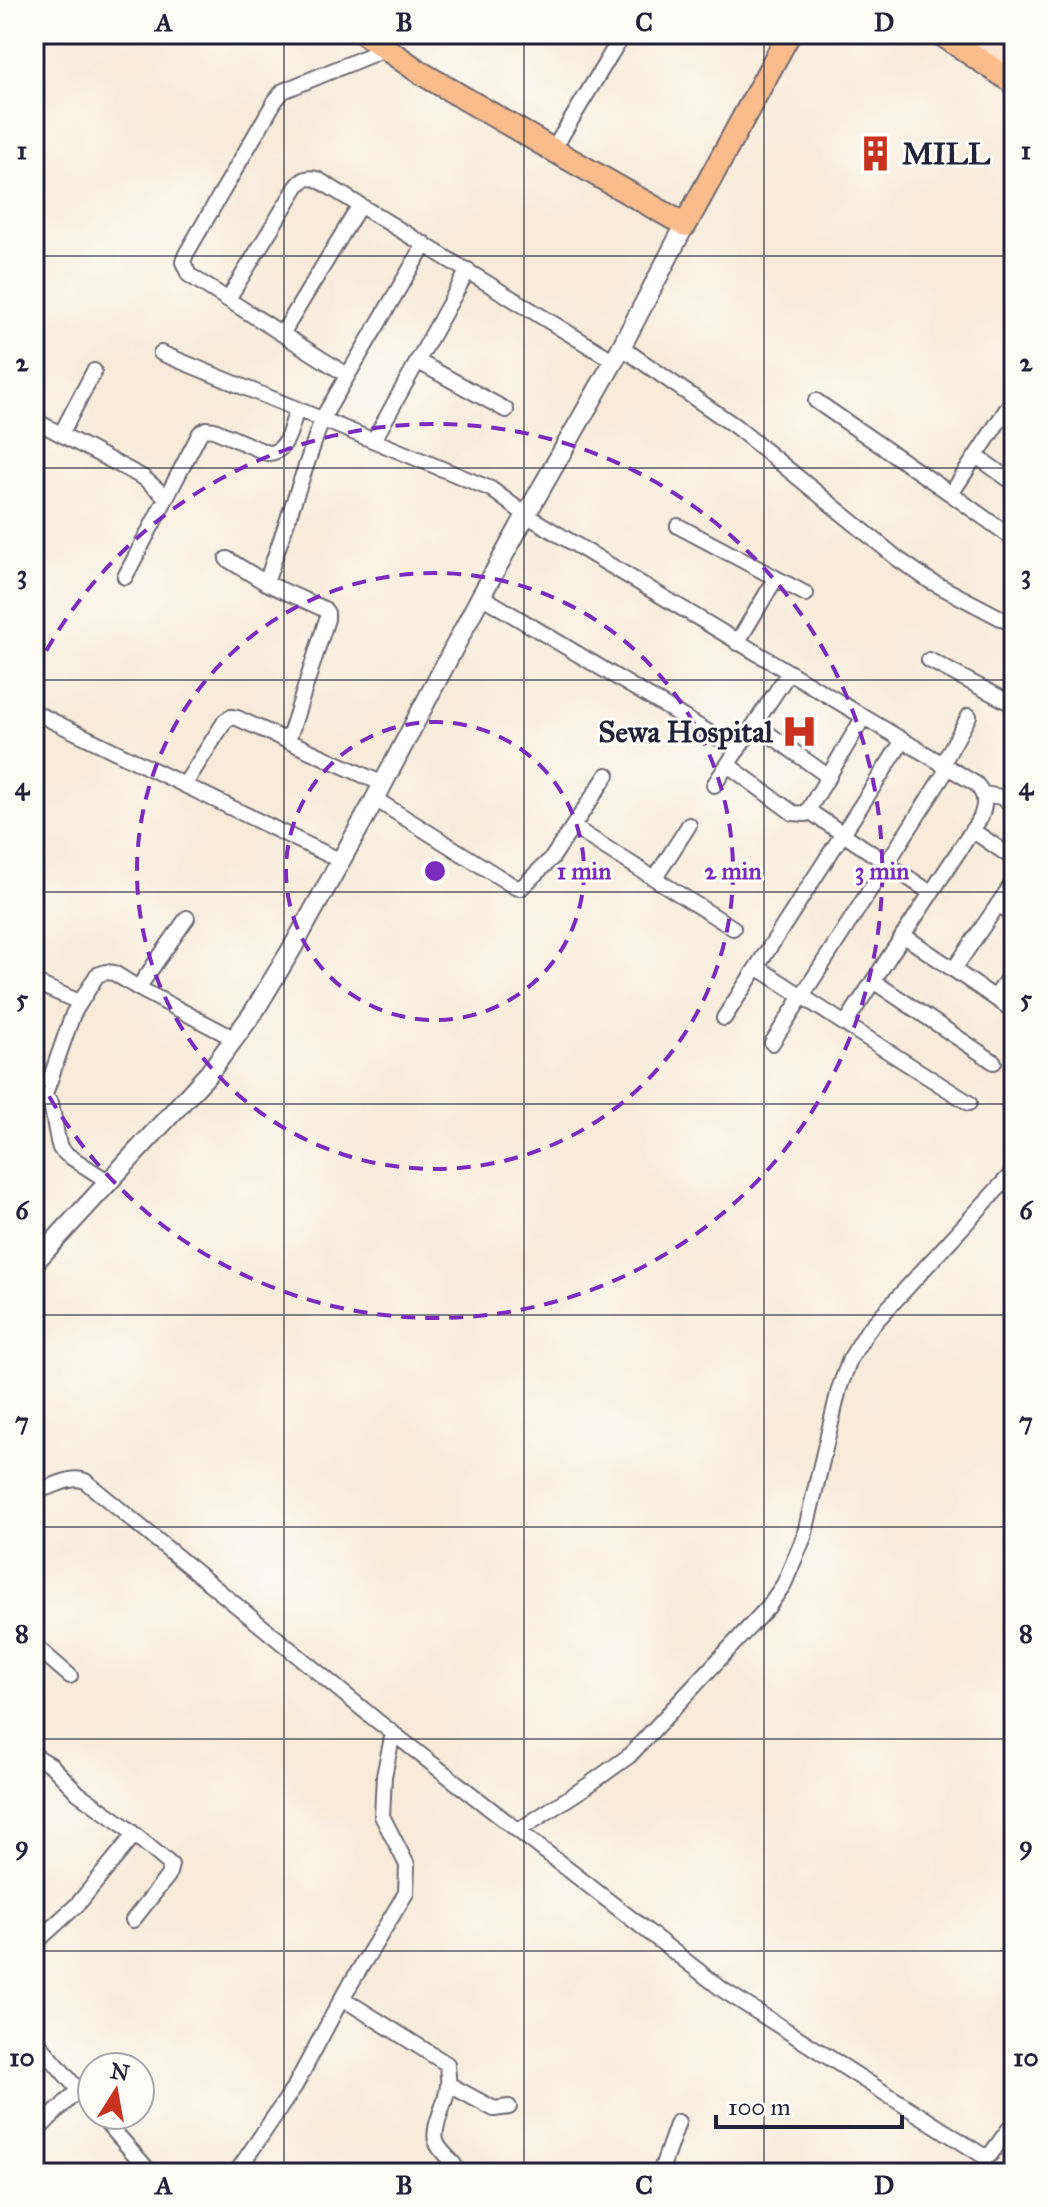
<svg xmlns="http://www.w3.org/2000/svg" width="1048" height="2207" font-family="'IM FELL Great Primer',serif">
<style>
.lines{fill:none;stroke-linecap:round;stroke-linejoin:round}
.minor-casing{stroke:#6d6872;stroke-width:18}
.tertiary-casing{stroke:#6d6872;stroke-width:22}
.secondary-casing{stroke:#6d6872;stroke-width:24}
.trunk-casing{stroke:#6d6872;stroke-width:26}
.minor{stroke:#fff;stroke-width:14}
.tertiary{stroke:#fff;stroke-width:18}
.secondary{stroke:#fde4d0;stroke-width:20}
.trunk{stroke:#f9bc8a;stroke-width:22}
.grid{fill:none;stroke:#22223b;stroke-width:2;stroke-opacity:0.55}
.ring{fill:none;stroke:#7b2cbf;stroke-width:4;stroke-dasharray:14 10}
.labels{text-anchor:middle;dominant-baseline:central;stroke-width:6;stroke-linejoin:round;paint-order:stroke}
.poi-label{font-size:30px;font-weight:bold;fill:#22223b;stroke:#fdfcf7;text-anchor:start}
.centre{fill:#7b2cbf;stroke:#fdfcf7;stroke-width:4}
.ring-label{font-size:24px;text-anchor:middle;font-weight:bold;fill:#7b2cbf;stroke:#fdfcf7;stroke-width:6;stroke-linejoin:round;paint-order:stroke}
.neatline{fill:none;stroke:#22223b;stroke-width:3}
.grid-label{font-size:26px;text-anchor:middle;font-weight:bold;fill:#22223b}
</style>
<rect width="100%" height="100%" fill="#fdfcf7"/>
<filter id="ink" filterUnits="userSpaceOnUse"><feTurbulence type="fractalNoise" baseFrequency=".0125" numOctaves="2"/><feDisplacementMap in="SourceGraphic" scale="16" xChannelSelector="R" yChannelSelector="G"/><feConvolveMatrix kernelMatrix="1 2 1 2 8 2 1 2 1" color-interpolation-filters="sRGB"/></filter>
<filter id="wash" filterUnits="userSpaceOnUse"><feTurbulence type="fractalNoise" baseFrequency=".006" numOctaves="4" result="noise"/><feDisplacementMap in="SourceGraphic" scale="32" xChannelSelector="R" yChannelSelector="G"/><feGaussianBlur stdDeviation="1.8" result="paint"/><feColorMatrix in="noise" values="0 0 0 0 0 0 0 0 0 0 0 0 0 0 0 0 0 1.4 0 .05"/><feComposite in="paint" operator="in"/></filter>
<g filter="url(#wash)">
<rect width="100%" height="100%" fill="#f8ebd9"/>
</g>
<g filter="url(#ink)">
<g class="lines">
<defs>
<path id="minor" d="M553,150L623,34
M228,299L296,188C302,179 307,177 317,179L614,361
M282,334L360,205
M621,347L735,426L898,559L930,581L1014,625
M161,353L491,489L526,515L976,784C986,796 986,802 981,817L845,1024L969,1103
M417,361L506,410
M347,375L189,275L183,262L186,254L275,101L283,91L385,49
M816,401L951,494L1014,398
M34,420L144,478L166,497
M61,434L94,371
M374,440L468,270
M976,456L1014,483
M951,494L1014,539
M678,526L806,594
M227,559L266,583L324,609L327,613V619L288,741
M125,577L200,433L206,429L214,430L267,453C288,454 291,425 297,409
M266,583L322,419L425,244
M481,596L738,750
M737,643L776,578
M929,660L1014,705
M34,712L341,861
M755,724L829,777
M728,765L793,813L806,814L863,718
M942,765L969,716
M185,784L225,721L231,717L237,718L383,784
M714,785L788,674
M984,794L1001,797L1014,805
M375,799L515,887L521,888L552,858L607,775
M809,811L931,893
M573,827L733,928
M972,830L1014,859
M655,878L689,825
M998,904L1014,915
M903,935L1014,1011
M757,967L845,1024
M954,969L1014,881
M873,981L994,1062
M34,982L79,1002
M138,988L187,918
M995,998L1014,968
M724,1018L902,742
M772,1043L948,768
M34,1089L51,1103L58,1141L60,1148L66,1154L109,1182
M44,1097L73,1014L97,975L106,972L114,973L138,988L235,1039
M34,1489C52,1491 67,1474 85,1481L376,1720L723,1990L982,2155H990L1014,2122
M34,1645L70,1676
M34,1755L51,1765L78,1793L123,1825L171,1865L168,1876L133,1920
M519,1830L587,1786L629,1756L768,1607L784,1584L804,1537L839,1389L850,1359L868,1330L1014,1171
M34,1944L78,1904L134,1835
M342,1998L447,2064C447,2071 449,2077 448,2084C448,2101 432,2125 436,2141C440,2154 455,2160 458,2173
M34,2038L92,2106
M448,2084L494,2109L509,2107
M100,2115L151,2173
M34,2134L78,2090
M236,2173L295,2086L342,1998L406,1893L407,1865L382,1816L384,1776L393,1733
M660,2173L678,2122"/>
<path id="tertiary" d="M34,1263L209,1073L253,1013L294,945L375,799L481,596L526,515L614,361L685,225"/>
<path id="secondary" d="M974,34L1014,60"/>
<path id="trunk" d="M365,34L421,73L553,150L685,225L789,34
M941,34L1014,83"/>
</defs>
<!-- minor casing -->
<use href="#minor" class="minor-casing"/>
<!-- tertiary casing -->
<use href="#tertiary" class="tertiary-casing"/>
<!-- secondary casing -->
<use href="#secondary" class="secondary-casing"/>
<!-- trunk casing -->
<use href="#trunk" class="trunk-casing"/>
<!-- minor -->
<use href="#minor" class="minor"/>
<!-- tertiary -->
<use href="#tertiary" class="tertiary"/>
<!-- secondary -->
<use href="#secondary" class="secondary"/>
<!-- trunk -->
<use href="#trunk" class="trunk"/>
</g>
</g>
<!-- grid -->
<path class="grid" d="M284,34V2173M524,34V2173M764,34V2173M34,256H1014M34,468H1014M34,680H1014M34,892H1014M34,1104H1014M34,1315H1014M34,1527H1014M34,1739H1014M34,1951H1014"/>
<!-- distance rings -->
<g class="ring">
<circle cx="435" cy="871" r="149"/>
<circle cx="435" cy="871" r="298"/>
<path d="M35 672A447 447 0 1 1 35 1070"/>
</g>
<!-- icons -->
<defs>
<symbol id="building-bare" viewBox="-9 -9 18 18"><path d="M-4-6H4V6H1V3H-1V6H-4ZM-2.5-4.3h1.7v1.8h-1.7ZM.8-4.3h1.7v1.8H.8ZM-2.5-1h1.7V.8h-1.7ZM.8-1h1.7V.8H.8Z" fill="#c8321e" stroke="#fdfcf7" stroke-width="2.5" paint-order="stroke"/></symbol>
<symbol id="hospital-bare" viewBox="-9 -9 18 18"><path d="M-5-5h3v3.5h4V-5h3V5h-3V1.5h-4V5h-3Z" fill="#c8321e" stroke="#fdfcf7" stroke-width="2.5" paint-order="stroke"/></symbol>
</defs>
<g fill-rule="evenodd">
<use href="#building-bare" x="850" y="128" width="51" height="51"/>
<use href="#hospital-bare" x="774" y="706" width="51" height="51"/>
</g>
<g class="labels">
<!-- poi labels -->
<g class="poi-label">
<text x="902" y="154">MILL</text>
<text x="773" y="732" text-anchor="end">Sewa Hospital</text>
</g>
</g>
<circle cx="435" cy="871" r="12" class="centre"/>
<g class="ring-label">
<text x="584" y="879">1 min</text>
<text x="733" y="879">2 min</text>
<text x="882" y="879">3 min</text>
</g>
<!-- margin -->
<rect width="1048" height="2207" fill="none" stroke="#fdfcf7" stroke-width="88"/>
<!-- north arrow -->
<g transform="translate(116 2091) rotate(11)"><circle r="38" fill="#fdfcf7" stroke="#a5a5ac" stroke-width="2"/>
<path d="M0-6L14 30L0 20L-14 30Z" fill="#c8321e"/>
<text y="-12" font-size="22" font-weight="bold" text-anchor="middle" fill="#22223b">N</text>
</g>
<!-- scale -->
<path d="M716 2115v12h186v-12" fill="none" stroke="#22223b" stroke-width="4"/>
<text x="728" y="2115" font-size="24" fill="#22223b" stroke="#fdfcf7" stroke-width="6" paint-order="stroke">100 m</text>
<rect x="44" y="44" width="960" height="2119" class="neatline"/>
<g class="grid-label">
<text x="164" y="31">A</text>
<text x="404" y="31">B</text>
<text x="644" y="31">C</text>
<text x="884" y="31">D</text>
<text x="22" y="159">1</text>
<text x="1026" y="159">1</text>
<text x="22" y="371">2</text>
<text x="1026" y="371">2</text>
<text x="22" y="583">3</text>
<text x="1026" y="583">3</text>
<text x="22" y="795">4</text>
<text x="1026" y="795">4</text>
<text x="22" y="1007">5</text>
<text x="1026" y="1007">5</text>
<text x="22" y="1219">6</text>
<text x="1026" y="1219">6</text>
<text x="22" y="1430">7</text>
<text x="1026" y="1430">7</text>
<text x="22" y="1642">8</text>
<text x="1026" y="1642">8</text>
<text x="22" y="1854">9</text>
<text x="1026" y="1854">9</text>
<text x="22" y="2066">10</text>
<text x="1026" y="2066">10</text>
<text x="164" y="2194">A</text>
<text x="404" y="2194">B</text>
<text x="644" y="2194">C</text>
<text x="884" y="2194">D</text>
</g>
</svg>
